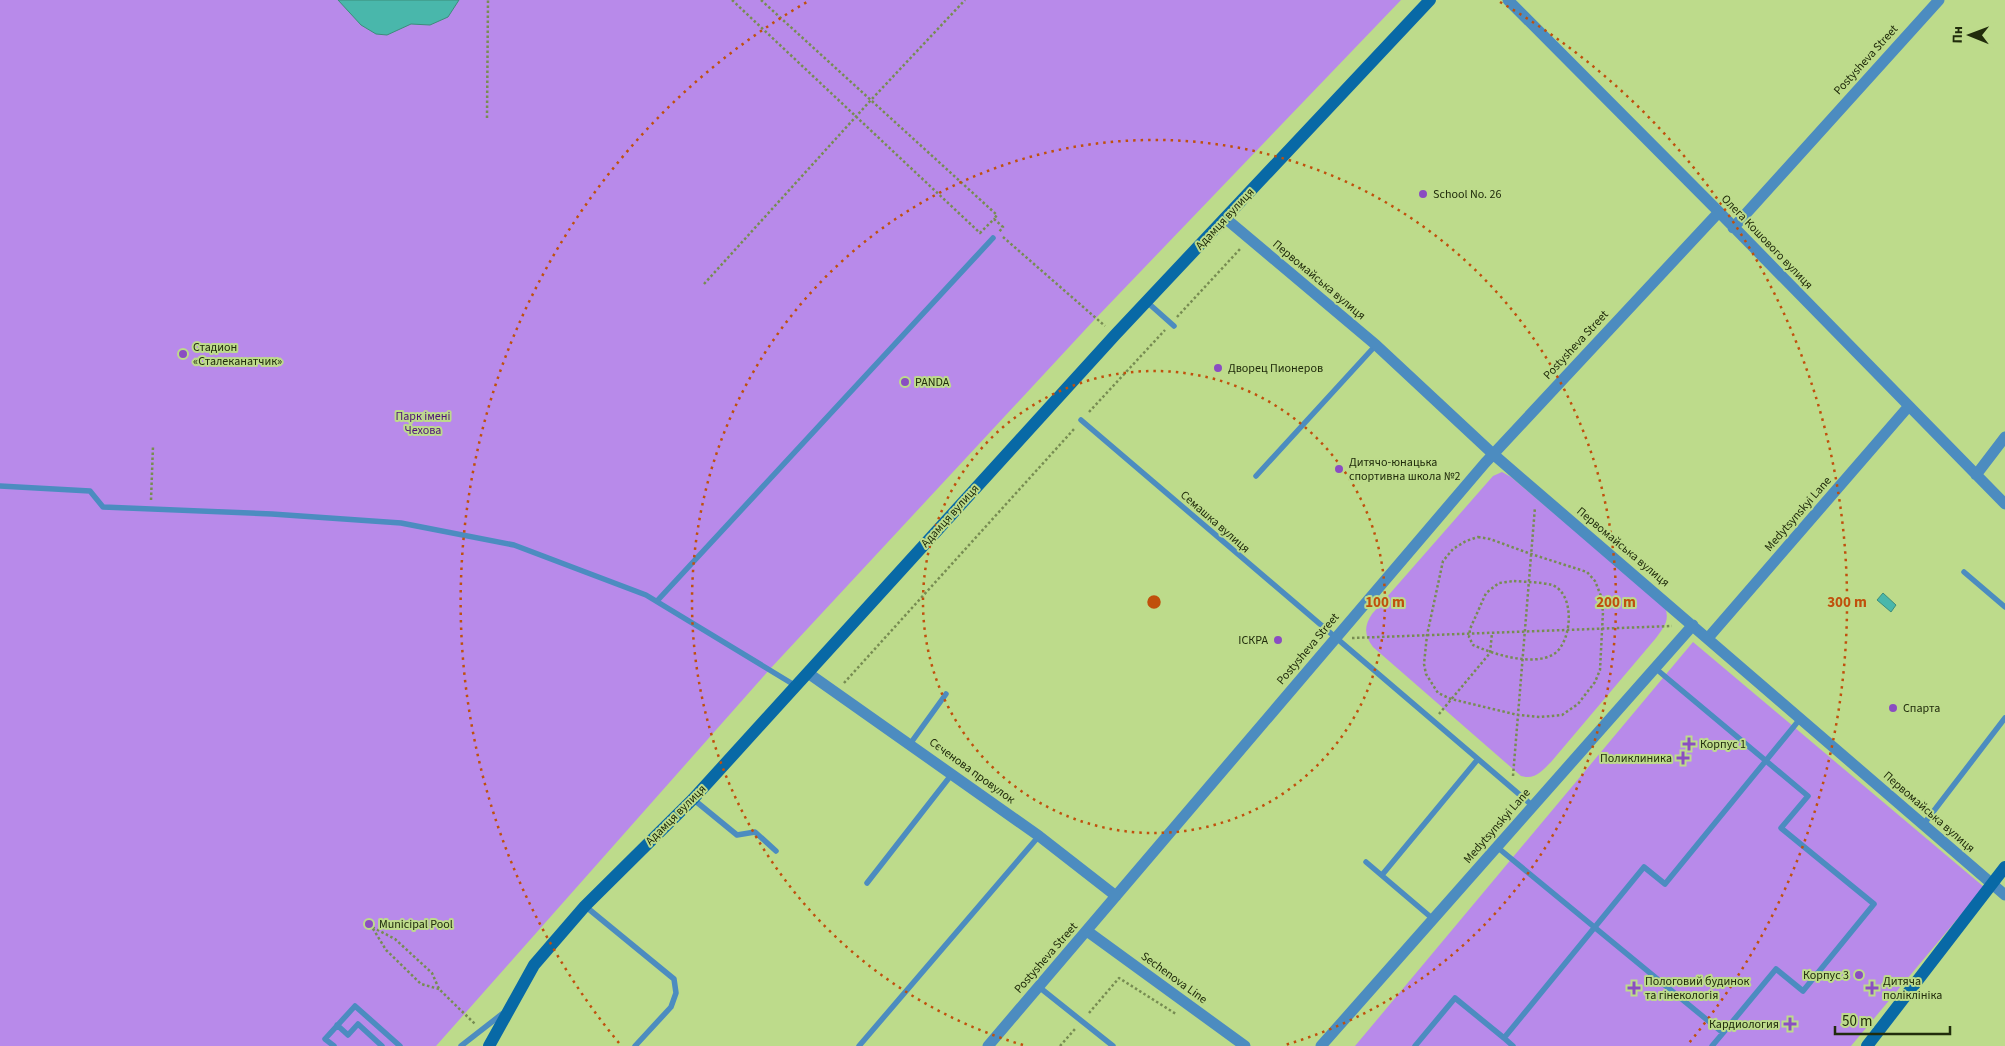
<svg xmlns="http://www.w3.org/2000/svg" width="2005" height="1046" font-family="'Source Sans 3',sans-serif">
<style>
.green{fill:#b88aea}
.water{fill:#49b7ab;stroke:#3d8d7b}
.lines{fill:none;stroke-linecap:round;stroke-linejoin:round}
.path{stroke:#778c52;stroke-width:2.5;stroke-dasharray:2.5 2.5;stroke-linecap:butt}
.lane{stroke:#4c8cc0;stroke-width:5.5}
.street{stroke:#4c8cc0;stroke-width:11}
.secondary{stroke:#0869a6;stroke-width:12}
.ring{fill:none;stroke:#c0500c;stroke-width:2.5;stroke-dasharray:2.5 5}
.poi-dot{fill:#8a4dc2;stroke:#bddb8b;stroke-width:2}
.labels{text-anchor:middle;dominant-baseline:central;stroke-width:4;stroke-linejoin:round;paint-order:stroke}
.street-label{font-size:12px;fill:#212c0c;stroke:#bddb8b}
.poi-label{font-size:12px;fill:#212c0c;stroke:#bddb8b;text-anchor:start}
.park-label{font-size:12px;fill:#4d1178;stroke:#bddb8b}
.centre{fill:#c0500c;stroke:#bddb8b;stroke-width:2.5}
.ring-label{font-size:15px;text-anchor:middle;font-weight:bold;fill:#c0500c;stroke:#bddb8b;stroke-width:4;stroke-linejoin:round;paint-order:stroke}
</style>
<rect width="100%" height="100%" fill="#bddb8b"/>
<!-- green -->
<path class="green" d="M0,0H1401L1096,318L770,669L436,1046H0Z
M1502,472L1511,477L1665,607C1670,621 1664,627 1656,638L1551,762C1542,771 1535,780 1521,776L1373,647C1364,635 1364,626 1372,614L1493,476Z
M1693,642L1984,887L1851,1046H1355Z"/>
<!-- water -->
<path class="water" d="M338,0H459L448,17L430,25L411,24L387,35L376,34L361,25Z
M1883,593L1896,605L1891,612L1877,600Z"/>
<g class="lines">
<!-- path -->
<path class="path" d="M732,0L980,233L994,219L1003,227L999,232
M761,0L997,215L994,219
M487,118L488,0
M1003,237L1105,326
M704,284L871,100L965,0
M1177,317L1241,248
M1089,412L1165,330
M151,500L153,446
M1478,537L1490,539L1531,554L1587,572L1595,581L1601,596L1603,612L1600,670L1595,682L1578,704L1562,715L1540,717L1518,715L1451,699L1438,693L1426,674L1424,664L1427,635L1443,561L1453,549L1466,541Z
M1514,581C1525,582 1541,582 1552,585C1576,594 1572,642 1554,654C1533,667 1493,654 1473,645L1469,637L1470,629L1486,593L1499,583Z
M1352,638L1672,626
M844,683L1075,428
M1439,714L1490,653L1492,633
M1513,776L1535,507
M439,989L421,984L386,950L372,927L395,939L432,973L439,989L475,1024
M1089,1013L1119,978L1176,1014
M1060,1046L1075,1029"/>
<!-- lane -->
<path class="lane" d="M1147,302L1174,326
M1081,420L1533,806
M1256,476L1376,345
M0,486L90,491L103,507L272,514L401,523L514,545L646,595L796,686
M1964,572L2005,607
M657,601L993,238
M910,744L946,694
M693,799L737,835L755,832L776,851
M1923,825L2005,718
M1497,847L1723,1033L1776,969L1803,991L1874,904L1781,828L1808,796L1655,668
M1366,862L1433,919
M1382,875L1478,759
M867,883L952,774
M585,906L674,979L676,993L671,1007L635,1046
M1039,987L1113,1046
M337,1025L348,1035L358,1024L382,1046
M1504,1038L1513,1046
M334,1046L325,1039L355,1006L400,1046
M461,1046L502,1014
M859,1046L1039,836
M1415,1046L1455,998L1504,1038L1644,867L1665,884L1800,719
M1712,1046L1723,1033"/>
<!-- street -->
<path class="street" d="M1508,0L1719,212L2005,504
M1225,218L1376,345L1493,454L2005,895
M1733,228L1939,0
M1976,475L2005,437
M1708,638L1908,407
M808,673L1039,836L1116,896
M1087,931L1245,1046
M988,1046L1485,463L1719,212
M1321,1046L1693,625"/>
<!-- secondary -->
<path class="secondary" d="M489,1046L534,965L585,906L693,799L1115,335L1430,0
M1867,1046L2005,867"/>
</g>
<!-- distance rings -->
<g class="ring">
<circle cx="1154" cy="602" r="231"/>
<path d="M1023 1045A462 462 0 1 1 1285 1045"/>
<path d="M619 1043A693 693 0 0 1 807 2M1500 2A693 693 0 0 1 1689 1043"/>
</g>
<!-- markers -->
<g class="poi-dot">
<circle cx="1423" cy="194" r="5"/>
<circle cx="183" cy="354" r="5"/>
<circle cx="1218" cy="368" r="5"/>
<circle cx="905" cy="382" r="5"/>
<circle cx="1339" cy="469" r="5"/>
<circle cx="1278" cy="640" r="5"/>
<circle cx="1893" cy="708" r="5"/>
<path d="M1686.5 736.5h5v5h5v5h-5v5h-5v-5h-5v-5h5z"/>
<path d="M1680.5 750.5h5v5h5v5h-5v5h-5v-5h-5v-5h5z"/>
<circle cx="369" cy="924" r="5"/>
<circle cx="1859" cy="975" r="5"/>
<path d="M1631.5 980.5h5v5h5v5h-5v5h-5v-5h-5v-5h5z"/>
<path d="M1869.5 980.5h5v5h5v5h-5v5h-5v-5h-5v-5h5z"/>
<path d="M1787.5 1016.5h5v5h5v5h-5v5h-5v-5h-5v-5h5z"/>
</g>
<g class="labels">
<!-- street labels -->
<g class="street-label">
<text transform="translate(1866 60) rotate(-48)">Postysheva Street</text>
<text transform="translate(1225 219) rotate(-47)">Адамця вулиця</text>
<text transform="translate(1767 242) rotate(46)">Олега Кошового вулиця</text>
<text transform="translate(1319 280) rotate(40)">Первомайська вулиця</text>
<text transform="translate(1576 345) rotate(-47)">Postysheva Street</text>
<text transform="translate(1798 514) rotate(-49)">Medytsynskyi Lane</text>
<text transform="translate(950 516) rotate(-48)">Адамця вулиця</text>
<text transform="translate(1215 522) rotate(41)">Семашка вулиця</text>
<text transform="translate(1623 547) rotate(40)">Первомайська вулиця</text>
<text transform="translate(1308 649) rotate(-50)">Postysheva Street</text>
<text transform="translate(972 771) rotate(36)">Сєченова провулок</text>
<text transform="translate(1929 812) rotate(41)">Первомайська вулиця</text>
<text transform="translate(676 815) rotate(-45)">Адамця вулиця</text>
<text transform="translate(1497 826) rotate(-49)">Medytsynskyi Lane</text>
<text transform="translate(1046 958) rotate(-49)">Postysheva Street</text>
<text transform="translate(1174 978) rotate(36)">Sechenova Line</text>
</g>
<!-- poi labels -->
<g class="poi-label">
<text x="1433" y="194">School No. 26</text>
<text x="193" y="347">Стадион<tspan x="193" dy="14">«Сталеканатчик»</tspan></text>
<text x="1228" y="368">Дворец Пионеров</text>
<text x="915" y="382">PANDA</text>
<text x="1349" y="462">Дитячо-юнацька<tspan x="1349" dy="14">спортивна школа №2</tspan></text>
<text x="1268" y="640" text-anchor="end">ІСКРА</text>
<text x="1903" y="708">Спарта</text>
<text x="1700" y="744">Корпус 1</text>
<text x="1672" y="758" text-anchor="end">Поликлиника</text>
<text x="379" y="924">Municipal Pool</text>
<text x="1849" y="975" text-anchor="end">Корпус 3</text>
<text x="1645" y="981">Пологовий будинок<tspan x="1645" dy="14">та гінекологія</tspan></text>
<text x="1883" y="981">Дитяча<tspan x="1883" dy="14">поліклініка</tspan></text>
<text x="1779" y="1024" text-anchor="end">Кардиология</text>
</g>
<!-- park labels -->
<g class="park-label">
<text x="423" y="416">Парк імені<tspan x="423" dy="14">Чехова</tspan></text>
</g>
</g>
<circle cx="1154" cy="602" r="8" class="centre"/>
<g class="ring-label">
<text x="1385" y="607">100 m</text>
<text x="1616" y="607">200 m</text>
<text x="1847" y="607">300 m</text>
</g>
<!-- north arrow -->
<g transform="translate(1970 35) rotate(271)" stroke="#bddb8b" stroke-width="4" paint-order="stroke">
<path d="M0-4L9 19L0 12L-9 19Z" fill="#212c0c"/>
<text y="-8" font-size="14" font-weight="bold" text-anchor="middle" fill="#212c0c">Пн</text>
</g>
<!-- scale -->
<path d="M1835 1026v8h115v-8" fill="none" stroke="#212c0c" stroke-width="2.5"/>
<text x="1842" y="1026" font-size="15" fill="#212c0c" stroke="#bddb8b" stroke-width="4" paint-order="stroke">50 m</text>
</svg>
